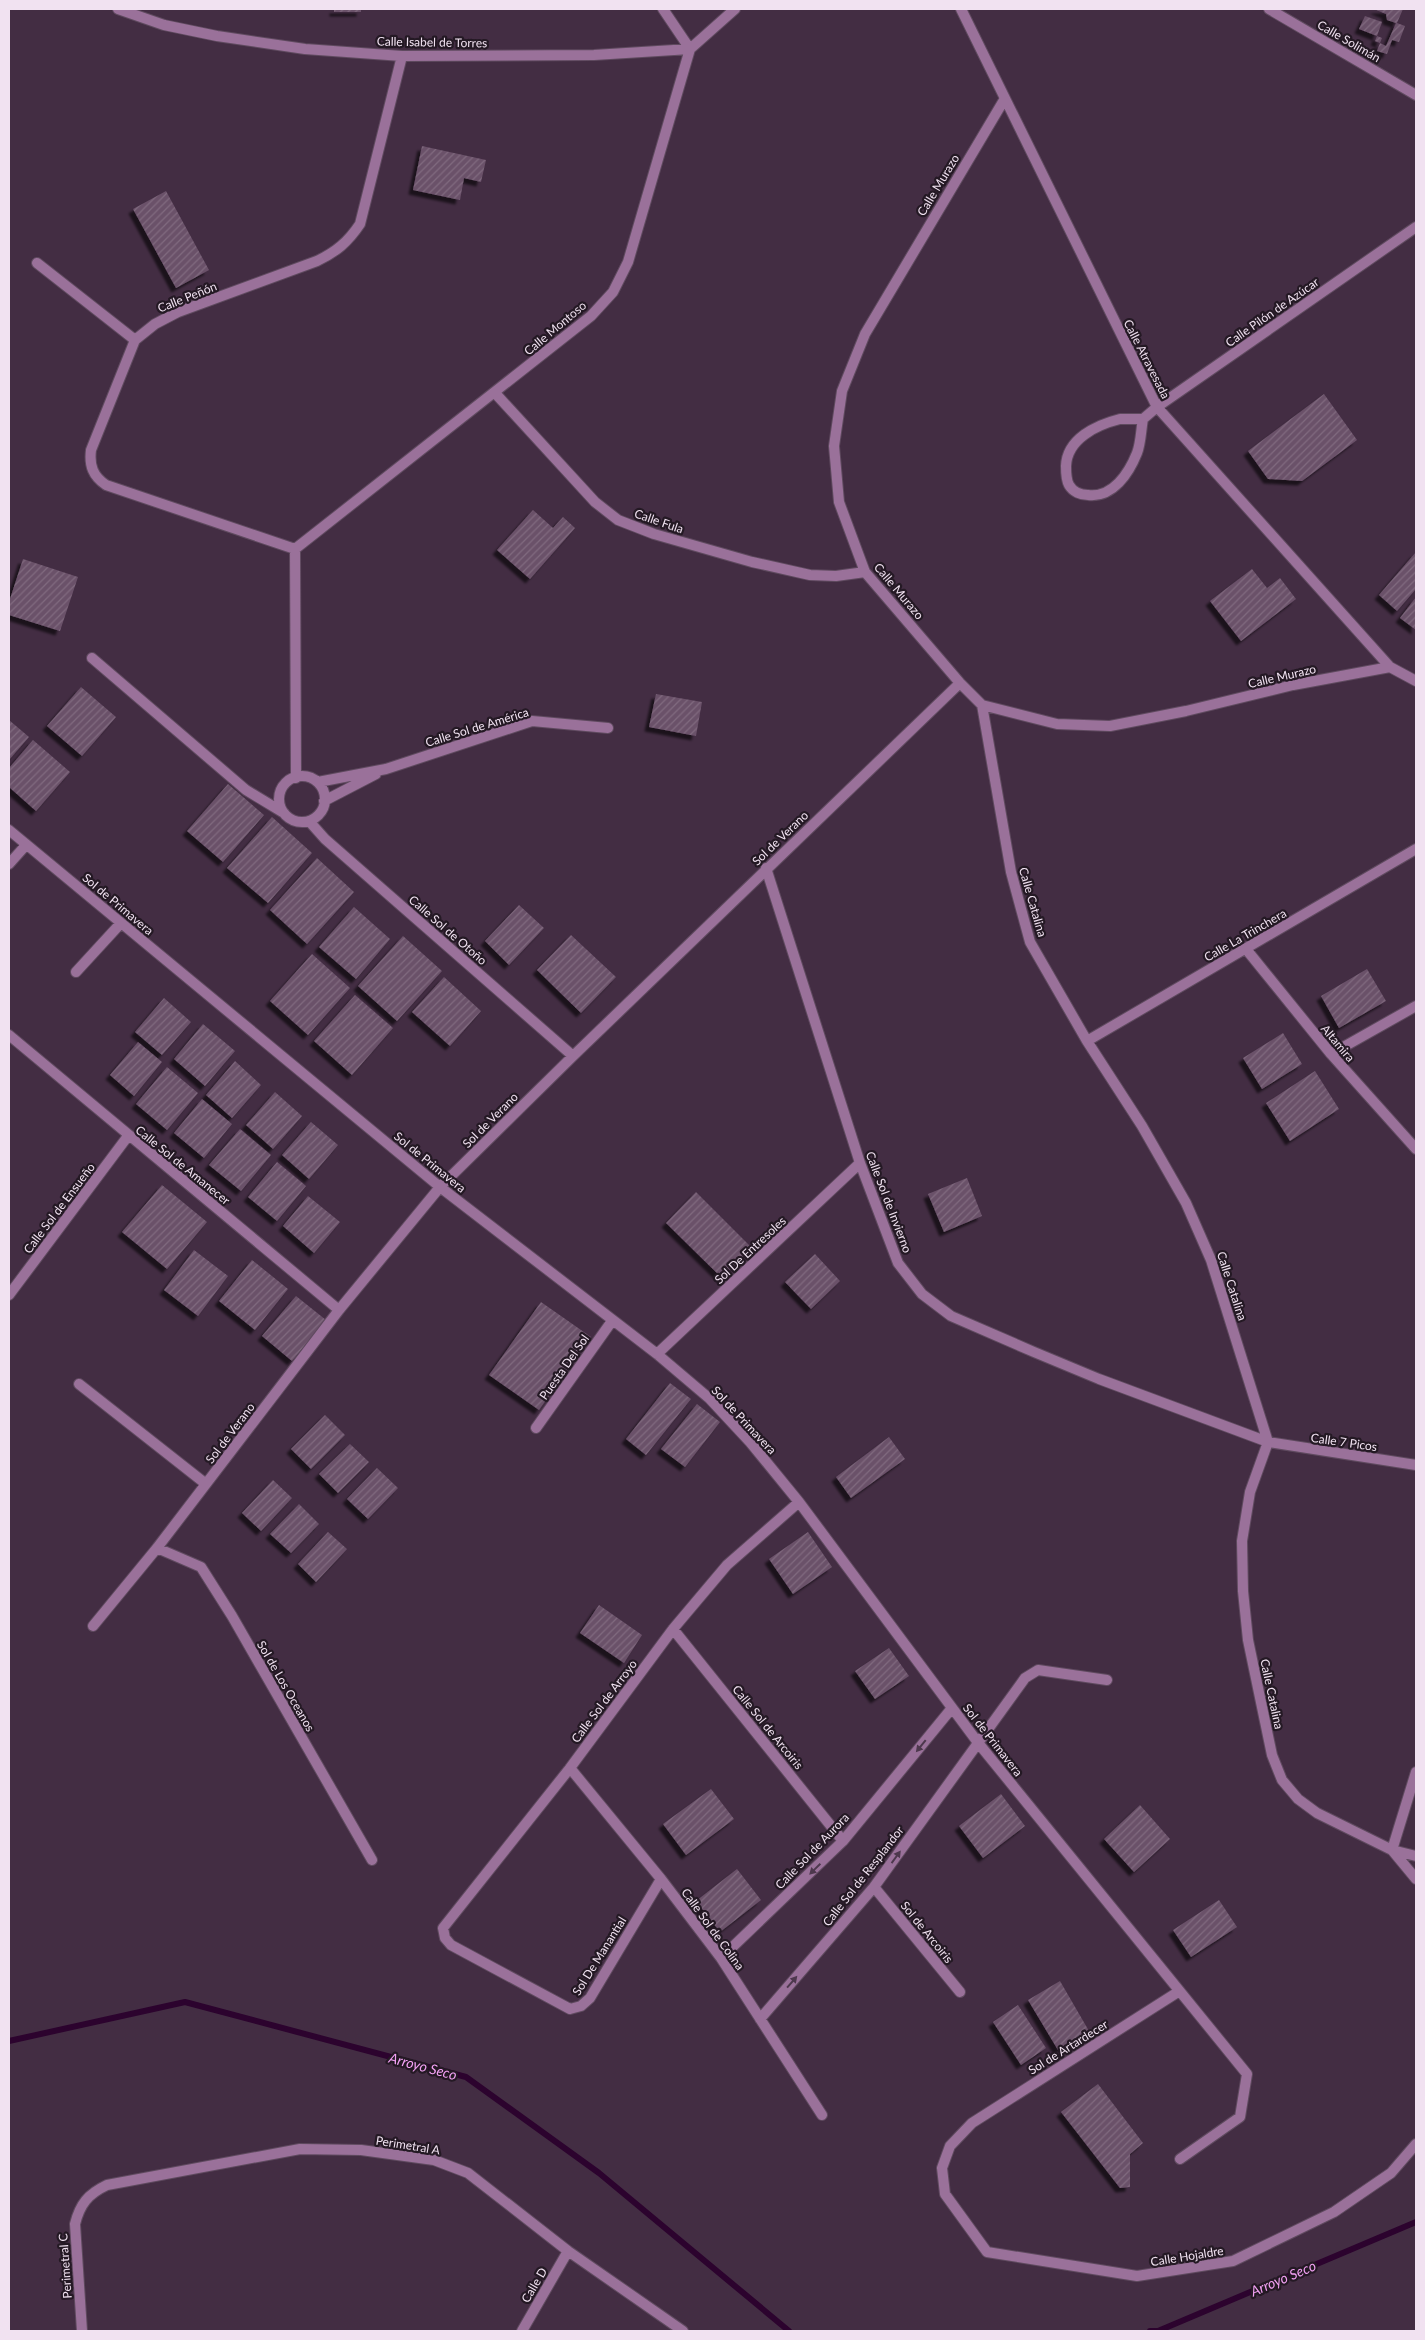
<svg xmlns="http://www.w3.org/2000/svg" width="1425" height="2340" font-family="Lato,sans-serif">
<style>
.lines{fill:none;stroke-linecap:round;stroke-linejoin:round}
.stream{stroke:#2c032e;stroke-width:6}
.building{fill:url(#building-hatch);filter:url(#shadow)}
.street-casing{stroke:#5f4a5f;stroke-width:12}
.street{stroke:#9a719a;stroke-width:10}
.oneway{fill:#4d384d}
.labels{text-anchor:middle;dominant-baseline:central;stroke-width:4.5;stroke-linejoin:round;paint-order:stroke}
.street-label{font-size:12px;fill:#f1e2f1;stroke:#241924}
.water-label{font-size:14px;font-style:italic;fill:#f3a1f4;stroke:#241924}
</style>
<defs>
<pattern id="building-hatch" width="6" height="6" patternUnits="userSpaceOnUse" patternTransform="scale(1.25)"><rect width="6" height="6" fill="#6a5169"/><path d="M-1 1l2-2M0 6l6-6M5 7l2-2" fill="none" stroke="#806a7f"/></pattern>
<filter id="shadow"><feDropShadow dx="-4.5" dy="4.5" stdDeviation="1" flood-color="#0009"/></filter>
</defs>
<rect width="100%" height="100%" fill="#432d43"/>
<g class="lines">
<!-- stream -->
<path class="stream" d="M9,2041L185,2002L466,2077L599,2173L789,2331
M1150,2331H1158L1416,2222"/>
</g>
<!-- building -->
<path class="building" d="M334,9H361V12H334Z
M1374,9H1403L1397,23L1405,26L1399,42L1392,40L1387,54L1377,51L1380,43L1386,46L1396,23L1387,20L1386,14Z
M1365,16L1382,22L1377,36L1359,29Z
M1377,36L1382,38L1380,43L1375,41Z
M422,146L486,160L481,182L464,178L460,200L413,190Z
M166,191L209,270L176,288L133,209Z
M1324,394L1357,440L1302,481L1268,479L1248,451Z
M533,510L553,528L563,517L575,528L530,579L497,550Z
M1416,552V589L1397,611L1379,595Z
M23,559L78,577L60,631L9,615V602Z
M1252,569L1267,588L1280,578L1296,599L1241,641L1210,601Z
M1416,597V630L1400,618Z
M81,687L116,717L82,756L47,726Z
M656,694L702,702L696,736L649,727Z
M9,720L29,737L9,760Z
M33,740L70,772L36,811L9,787V768Z
M228,784L264,815L223,862L187,831Z
M272,817L312,853L268,903L227,868Z
M317,858L354,892L307,944L270,910Z
M519,905L544,928L509,965L485,941Z
M354,907L390,939L356,979L319,947Z
M571,935L616,977L581,1013L537,970Z
M403,936L442,971L397,1021L358,986Z
M312,954L350,988L308,1035L270,1001Z
M1367,969L1386,1001L1339,1028L1321,996Z
M444,977L481,1011L450,1046L412,1012Z
M355,995L393,1028L352,1075L314,1041Z
M164,998L191,1022L162,1055L135,1032Z
M203,1024L235,1051L205,1086L174,1059Z
M1283,1033L1302,1064L1262,1089L1243,1058Z
M138,1042L162,1062L134,1096L110,1075Z
M235,1061L261,1085L232,1118L206,1095Z
M167,1067L198,1093L167,1130L136,1104Z
M1315,1071L1339,1109L1290,1141L1266,1103Z
M275,1092L302,1116L273,1149L246,1125Z
M202,1099L232,1124L204,1158L174,1133Z
M311,1122L338,1145L309,1179L282,1155Z
M240,1129L271,1155L241,1191L209,1165Z
M277,1162L306,1186L277,1221L248,1197Z
M967,1178L982,1216L944,1232L928,1194Z
M162,1185L207,1222L167,1269L122,1232Z
M696,1192L752,1248L722,1278L666,1223Z
M308,1196L340,1222L314,1253L283,1226Z
M194,1250L228,1276L198,1316L164,1290Z
M815,1254L840,1281L811,1309L785,1282Z
M252,1260L288,1289L255,1330L219,1301Z
M296,1296L326,1320L292,1361L262,1336Z
M541,1302L591,1337L539,1410L489,1375Z
M670,1383L691,1399L646,1455L626,1439Z
M697,1404L720,1422L685,1467L661,1449Z
M325,1415L345,1435L311,1469L291,1449Z
M889,1437L905,1459L851,1498L836,1477Z
M350,1444L369,1462L338,1493L319,1474Z
M377,1468L398,1488L368,1519L347,1499Z
M273,1480L292,1498L261,1531L242,1513Z
M299,1504L319,1524L291,1553L270,1534Z
M328,1532L347,1549L316,1582L298,1564Z
M808,1532L832,1567L793,1594L769,1559Z
M599,1605L642,1635L624,1663L580,1633Z
M889,1648L909,1676L875,1699L855,1671Z
M711,1789L734,1819L686,1855L663,1824Z
M1001,1794L1025,1826L983,1858L959,1826Z
M1140,1805L1170,1839L1134,1872L1104,1839Z
M737,1869L761,1900L720,1932L696,1901Z
M1219,1900L1237,1927L1191,1957L1173,1930Z
M1060,1981L1089,2031L1058,2050L1028,2000Z
M1018,2005L1046,2048L1021,2065L993,2022Z
M1098,2084L1143,2143L1130,2154V2187L1120,2188L1061,2112Z"/>
<g class="lines">
<defs>
<path id="street" d="M118,9L164,25L217,36L305,49L402,56L594,55L690,49L735,9
M961,9L1157,407L1390,667L1416,681
M1269,9L1416,95
M1004,100L865,334L842,391L834,446L839,502L865,572L960,683L982,705L1057,724L1110,726L1186,711L1293,685L1390,667
M37,263L135,340
M495,393L595,502L618,520L654,534L752,562L810,575L836,576L865,572
M1120,419H1143C1141,429 1141,443 1137,453C1129,473 1113,498 1088,495C1081,495 1073,492 1069,485C1066,480 1066,471 1066,466C1067,439 1096,425 1120,419Z
M1143,419L1157,407L1416,227
M295,549L106,485C93,476 89,466 91,450L135,340L155,324L178,312L317,261C336,252 348,242 360,224L402,56
M295,549L591,316L613,292L628,262L690,49L663,9
M295,549L296,778
M92,658L246,790L284,813
M982,705L1011,872L1030,942L1087,1041L1142,1126L1186,1203L1211,1260L1268,1442L1250,1492L1242,1541L1243,1591L1248,1640L1272,1755L1282,1780L1298,1799L1317,1813L1392,1850L1416,1856
M279 799a23 23 0 1 1 46 0a23 23 0 1 1-46 0Z
M318,782L386,769L532,721L608,728
M324,801L376,774
M309,821L325,839L573,1056
M9,830L440,1187L657,1354L710,1399L750,1442L799,1502L979,1744L1247,2074L1240,2117L1180,2159
M9,864L26,845
M766,868L860,1163L898,1263L922,1294L951,1316L1034,1352L1099,1379L1268,1442L1416,1465
M1246,949L1331,1054L1416,1149
M76,972L121,923
M9,1035L339,1310
M1087,1041L1416,849
M1331,1054L1416,1006
M9,1295L128,1136
M657,1354L860,1163
M79,1384L206,1484
M536,1428L612,1321
M157,1548L201,1567L232,1616L372,1860
M93,1626L157,1548L339,1310L440,1187L573,1056L960,683
M673,1629L843,1841
M570,1768L661,1879L721,1958L822,2115
M1392,1850L1416,1772
M1392,1850L1416,1879
M661,1879L590,1998L581,2006L570,2009L451,1945L445,1938L443,1928L570,1768L673,1629L727,1565L799,1502
M874,1887L960,1992
M721,1958L843,1841L952,1708
M1178,1992L972,2123L950,2146L942,2168L945,2194L987,2252L1137,2276L1233,2261L1334,2212L1391,2173L1416,2144
M760,2019L874,1887L1025,1678L1038,1670L1107,1680
M82,2331L75,2224C80,2204 88,2194 107,2185L300,2149L361,2150L434,2160L468,2173L568,2251L683,2331
M522,2331L568,2251"/>
</defs>
<!-- street casing -->
<use href="#street" class="street-casing"/>
<!-- street -->
<use href="#street" class="street"/>
</g>
<!-- one-way arrows -->
<defs><path id="oneway-solid" d="M-6-.8H1V-3.2L6.5 0L1 3.2V.8H-6Z" transform="scale(1.25)"/></defs>
<g class="oneway">
<use href="#oneway-solid" transform="translate(921 1746) rotate(129)"/>
<use href="#oneway-solid" transform="translate(896 1857) rotate(-54)"/>
<use href="#oneway-solid" transform="translate(815 1869) rotate(136)"/>
<use href="#oneway-solid" transform="translate(792 1982) rotate(-49)"/>
</g>
<g class="labels">
<!-- street labels -->
<g class="street-label">
<text transform="translate(1349 41) rotate(30)">Calle Solimán</text>
<text transform="translate(432 42) rotate(1)">Calle Isabel de Torres</text>
<text transform="translate(938 185) rotate(-59)">Calle Murazo</text>
<text transform="translate(187 297) rotate(-22)">Calle Peñón</text>
<text transform="translate(1272 312) rotate(-35)">Calle Pilón de Azúcar</text>
<text transform="translate(555 328) rotate(-40)">Calle Montoso</text>
<text transform="translate(1147 359) rotate(63)">Calle Atravesada</text>
<text transform="translate(659 521) rotate(19)">Calle Fula</text>
<text transform="translate(899 591) rotate(50)">Calle Murazo</text>
<text transform="translate(1282 676) rotate(-13)">Calle Murazo</text>
<text transform="translate(477 727) rotate(-17)">Calle Sol de América</text>
<text transform="translate(780 838) rotate(-44)">Sol de Verano</text>
<text transform="translate(1033 902) rotate(74)">Calle Catalina</text>
<text transform="translate(118 904) rotate(40)">Sol de Primavera</text>
<text transform="translate(448 930) rotate(41)">Calle Sol de Otoño</text>
<text transform="translate(1245 935) rotate(-30)">Calle La Trinchera</text>
<text transform="translate(1338 1043) rotate(50)">Altamira</text>
<text transform="translate(490 1120) rotate(-45)">Sol de Verano</text>
<text transform="translate(430 1162) rotate(39)">Sol de Primavera</text>
<text transform="translate(183 1165) rotate(39)">Calle Sol de Amanecer</text>
<text transform="translate(889 1202) rotate(69)">Calle Sol de Invierno</text>
<text transform="translate(59 1208) rotate(-53)">Calle Sol de Ensueño</text>
<text transform="translate(750 1250) rotate(-43)">Sol De Entresoles</text>
<text transform="translate(1232 1286) rotate(72)">Calle Catalina</text>
<text transform="translate(564 1367) rotate(-55)">Puesta Del Sol</text>
<text transform="translate(744 1420) rotate(47)">Sol de Primavera</text>
<text transform="translate(230 1433) rotate(-53)">Sol de Verano</text>
<text transform="translate(1344 1442) rotate(8)">Calle 7 Picos</text>
<text transform="translate(286 1686) rotate(60)">Sol de Los Oceanos</text>
<text transform="translate(1272 1694) rotate(78)">Calle Catalina</text>
<text transform="translate(604 1701) rotate(-53)">Calle Sol de Arroyo</text>
<text transform="translate(768 1727) rotate(51)">Calle Sol de Arcoiris</text>
<text transform="translate(993 1740) rotate(52)">Sol de Primavera</text>
<text transform="translate(812 1851) rotate(-46)">Calle Sol de Aurora</text>
<text transform="translate(863 1876) rotate(-52)">Calle Sol de Resplandor</text>
<text transform="translate(713 1929) rotate(54)">Calle Sol de Colina</text>
<text transform="translate(927 1932) rotate(51)">Sol de Arcoiris</text>
<text transform="translate(599 1956) rotate(-58)">Sol De Manantial</text>
<text transform="translate(1068 2047) rotate(-32)">Sol de Artardecer</text>
<text transform="translate(408 2145) rotate(9)">Perimetral A</text>
<text transform="translate(1187 2256) rotate(-9)">Calle Hojaldre</text>
<text transform="translate(65 2266) rotate(-94)">Perimetral C</text>
<text transform="translate(534 2285) rotate(-60)">Calle D</text>
</g>
<!-- water labels -->
<g class="water-label">
<text transform="translate(423 2066) rotate(15)">Arroyo Seco</text>
<text transform="translate(1283 2278) rotate(-23)">Arroyo Seco</text>
</g>
</g>
<!-- border -->
<rect width="1425" height="2340" fill="none" stroke="#f1e2f1" stroke-width="20"/>
</svg>
